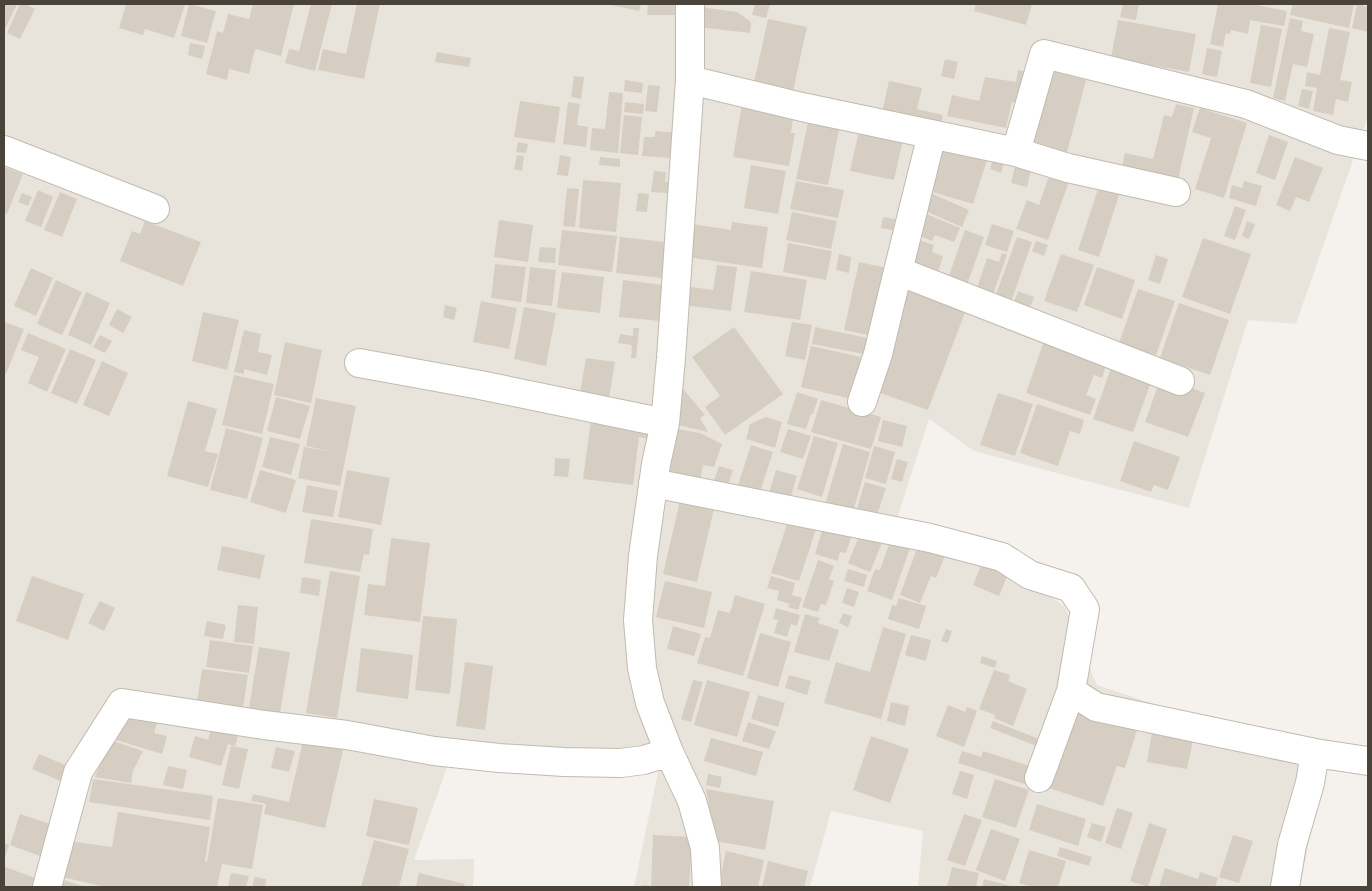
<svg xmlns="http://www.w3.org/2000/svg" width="1372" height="891" font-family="'Roboto Condensed',sans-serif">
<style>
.residential{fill:#e9e4db}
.building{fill:#d6cec2}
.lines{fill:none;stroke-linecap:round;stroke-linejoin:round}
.minor-casing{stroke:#c1baaf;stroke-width:30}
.minor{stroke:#fff;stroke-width:28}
</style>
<rect width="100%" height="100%" fill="#f5f2ed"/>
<!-- residential -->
<path class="residential" d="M4,4H1368V117L1296,324L1248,320L1189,508L974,451L929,419L895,525L1015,571L1065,607L1097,685L1325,761L1300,887H918L923,831L831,811L810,887H634L661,758L450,759L414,860L474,859L473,887H4Z"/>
<!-- building -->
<path class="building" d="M4,4H17L4,31Z
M20,4H25L35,9L20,39L7,33Z
M126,4H185L174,38L145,29L143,35L119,28Z
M189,4L216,11L207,43L181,36Z
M253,4H294L281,56L255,49L249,74L229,69L227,80L206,74L217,31L223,33L228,14L249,19Z
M311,4H332L315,71L285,63L289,49L299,51Z
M357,4H380L364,79L318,70L323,49L346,54Z
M607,4H641L639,11Z
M648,4H676V15H647Z
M755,4H770L766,18L752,15Z
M976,4H1032L1026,25L974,11Z
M1123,4H1139L1136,20L1120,17Z
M1218,4H1251L1287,11L1284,26L1250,20L1248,34L1231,30L1230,34L1226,33L1223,47L1210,44Z
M1293,4H1354L1349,28L1290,15Z
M1357,4L1368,7V32L1352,28Z
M700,7L737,12L751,22L750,33L698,27Z
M1290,18L1303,21L1301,31L1314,34L1307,67L1293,64L1285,101L1273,98Z
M768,19L807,27L793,91L754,82Z
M1118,20L1196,34L1189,72L1111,58Z
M1261,25L1282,29L1271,87L1250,83Z
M1329,28L1350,32L1340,80L1352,82L1348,102L1336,99L1333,115L1313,111L1317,88L1305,86L1307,72L1320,75Z
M190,43L205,46L202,59L188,55Z
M1207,48L1222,51L1217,77L1202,74Z
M437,52L471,58L469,67L435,62Z
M945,59L958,62L954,79L941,76Z
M1018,70L1026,72L1020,103L1012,102L1006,128L947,116L952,95L979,101L985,77L1016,82Z
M1051,71L1086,80L1065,160L1029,150Z
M574,76L584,77L581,99L571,97Z
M625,80L643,83L642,93L624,91Z
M889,81L922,88L917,109L943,115L941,126L882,112Z
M648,85L660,86L657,112L645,111Z
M1302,89L1313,91L1309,109L1298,106Z
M609,92L623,93L618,153L590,150L592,128L605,129Z
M520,101L560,107L555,143L514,137Z
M568,102L580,104L577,125L588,127L586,147L563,144Z
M625,102L644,104L643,114L624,112Z
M742,104L794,113L791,133H795L789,166L733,157Z
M1176,104L1194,108L1177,184L1121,171L1125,153L1153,159L1164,115L1172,117Z
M1200,108L1247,123L1224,198L1195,189L1211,138L1192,132Z
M624,115L642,117L638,155L620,153Z
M809,118L840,125L828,185L796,179Z
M655,131L680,133L672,158L642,156L644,137H655Z
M859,131L903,140L894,180L850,171Z
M1269,135L1288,142L1275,180L1256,173Z
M518,142L528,144L526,153L516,152Z
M939,146L987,160L973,204L926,190Z
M517,155L524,156L522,171L514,169Z
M560,155L571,157L568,176L557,175Z
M600,157L620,159V167L599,165Z
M1295,157L1323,168L1309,202L1296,197L1290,211L1276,205Z
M993,159L1004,163L1001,173L990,169Z
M751,165L786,171L778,214L744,208Z
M1015,166L1031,170L1027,187L1011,183Z
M4,167L23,174L7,214L4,213Z
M654,171L666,172L665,182H669L667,193L651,192Z
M1050,173L1070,179L1048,240L1016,229L1027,200L1039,205Z
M583,180L621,183L616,232L579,228Z
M796,181L844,190L838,218L790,209Z
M1244,181L1262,186L1256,206L1229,198L1232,185L1242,188Z
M1100,183L1121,189L1099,257L1078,250Z
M567,188L579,189L575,227L563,226Z
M38,190L53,197L41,227L25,221Z
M60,192L77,199L62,237L44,230Z
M928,192L969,210L962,227L921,209Z
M22,193L32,197L28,206L18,202Z
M638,193L649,194L647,212L636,211Z
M1235,206L1246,210L1235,240L1224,236Z
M792,212L837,221L831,249L786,240Z
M924,213L960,228L954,242L935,235L932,241L915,234Z
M883,217L895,219L893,230L881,228Z
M499,220L533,225L528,262L494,257Z
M145,221L201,242L183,286L120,261L132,231L140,234Z
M1247,221L1255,224L1249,239L1242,236Z
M732,222L768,227L762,268L687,257L692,224L731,230Z
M992,224L1014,231L1007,252L985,245Z
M562,230L617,236L612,272L558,265Z
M965,230L984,237L967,285L948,278Z
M620,237L666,242L662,278L616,273Z
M1017,237L1032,242L1011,302L995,297Z
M1203,238L1251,254L1230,314L1182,297Z
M916,239L934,245L932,252L943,256L937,275L907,266Z
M1036,241L1048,245L1044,256L1032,251Z
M788,243L832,251L826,280L783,272Z
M540,247L556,248L555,263L538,262Z
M1002,253L1007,255L992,297L976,291L987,258L999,262Z
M839,254L851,257L849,273L836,270Z
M1061,254L1094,265L1077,312L1044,301Z
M1156,255L1168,259L1160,284L1148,280Z
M859,262L887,268L872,336L844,330Z
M495,264L526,267L521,302L491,298Z
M717,265L737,267L731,311L682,305L685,286L713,290Z
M530,267L556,270L552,306L526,303Z
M1097,267L1135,280L1122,319L1084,305Z
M31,268L53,278L36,316L14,306Z
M751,271L807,280L800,320L744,312Z
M562,272L604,277L600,313L557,308Z
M56,280L82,292L62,335L37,324Z
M623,280L664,285L660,321L619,317Z
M911,286L967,307L928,410L872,390Z
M1138,289L1175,301L1156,355L1119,343Z
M1018,291L1034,297L1030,308L1014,302Z
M86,292L110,303L91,345L68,335Z
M481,301L517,308L509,349L473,342Z
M1179,303L1229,320L1210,375L1160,358Z
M445,305L457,308L454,320L443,317Z
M524,307L556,313L546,366L514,359Z
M117,309L132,317L123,333L109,325Z
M203,312L239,320L227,370L192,361Z
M4,322L24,329L6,374L4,373Z
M792,322L812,325L805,360L785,356Z
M734,327L783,394L725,435L705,407L720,396L692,357Z
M815,327L872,339L869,355L812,344Z
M633,328H639L636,358H631L632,345L618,343L620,334L633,336Z
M244,330L261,334L258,352L272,355L267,375L244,369V374L234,372Z
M28,333L66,349L47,392L28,383L39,357L21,350Z
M100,335L112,341L105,353L93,347Z
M1045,338L1108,360L1102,378L1094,375L1086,395L1096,399L1090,415L1026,393Z
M285,342L322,350L311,403L274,395Z
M811,346L861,357L851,399L801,387Z
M70,349L96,360L77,404L51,393Z
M586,358L615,362L608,404L579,399Z
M102,361L128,373L109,416L83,405Z
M1111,368L1151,382L1133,432L1093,419Z
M234,375L274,384L262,434L222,425Z
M1161,377L1205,393L1188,437L1145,422Z
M680,385L705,415L700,418L708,432L674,424Z
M797,392L818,399L813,414H811L806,429L787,424Z
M998,393L1033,404L1015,456L980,445Z
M276,397L310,406L300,439L267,431Z
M316,398L356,406L340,486L298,478L304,447L334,452L306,446Z
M821,400L881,417L871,449L811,432Z
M188,401L217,409L205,451L218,454L208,487L167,476Z
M1037,404L1084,420L1080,434L1070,431L1058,466L1020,453Z
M766,417L782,422L775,448L746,439L750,424Z
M591,420L652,429L650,439L639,437L633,485L583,479Z
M883,420L907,426L902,447L878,441Z
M226,428L263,438L247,499L210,490Z
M677,429L700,433L722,444L714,467L703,465L700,481L669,475Z
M788,429L811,436L803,459L780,452Z
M814,436L838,443L822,497L797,489Z
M270,437L300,444L291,475L262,467Z
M1134,441L1180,457L1168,490L1154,485L1151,492L1120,481Z
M843,444L870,452L851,519L823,511Z
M751,445L773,452L759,495L737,488Z
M874,446L895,452L886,484L865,478Z
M555,458L570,459L568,477L554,476Z
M897,459L908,462L902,482L891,479Z
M719,466L733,470L727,488L713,483Z
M260,470L296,480L286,513L250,502Z
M347,470L390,478L381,525L338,517Z
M776,470L797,476L789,503L768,497Z
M865,482L886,488L875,521L855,515Z
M307,485L338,491L333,517L302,512Z
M682,492L716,500L697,582L663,574Z
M790,515L818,523L799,581L771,573Z
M311,519L373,529L369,555L364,554L360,572L304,563Z
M824,524L853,532L846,553L840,552L838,561L815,554Z
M862,529L884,538L870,572L848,563Z
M892,536L912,542L892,600L867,591L875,569L880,570Z
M391,538L430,543L420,622L364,615L368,584L385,586Z
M919,543L946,553L936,578L931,576L920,603L900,595Z
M222,546L265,555L260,579L217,570Z
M818,560L834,566L829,579L834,581L826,605L821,604L818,612L802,607Z
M982,563L1008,574L999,596L973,585Z
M848,569L867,575L864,587L844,581Z
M330,571L360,576L337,718L306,713Z
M32,576L84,594L68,640L16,621Z
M771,576L795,583L792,595L802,598L798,610L788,607L790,604L777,600L779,591L767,588Z
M302,577L321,580L319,596L300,593Z
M665,581L712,592L704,628L656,617Z
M847,588L859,592L854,607L842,603Z
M735,595L765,604L743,676L697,663L705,637L710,638L718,610L730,613Z
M899,598L926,606L919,629L888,619L892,605L896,606Z
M100,601L115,608L104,631L88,623Z
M238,605L258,607L254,644L234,642Z
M776,608L800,615L797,626L791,624L787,637L774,633L778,620L773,619Z
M843,613L852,616L848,627L839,623Z
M805,614L820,618L818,623L839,630L829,661L794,652Z
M423,616L457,619L450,694L415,690Z
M207,621L226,625L223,639L204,636Z
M673,626L701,634L694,656L667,649Z
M883,627L906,634L881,719L824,703L836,662L870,672Z
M946,629L952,631L948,643L941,641Z
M760,633L791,642L778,687L747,678Z
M911,635L931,640L926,661L905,655Z
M210,640L253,646L249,673L206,667Z
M259,647L290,652L280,713L249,708Z
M361,648L413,655L408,699L356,692Z
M982,656L997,661L995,668L980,663Z
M465,662L493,666L485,730L456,726Z
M202,669L248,675L242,714L196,708Z
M994,670L1010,675L1008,681L1027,689L1013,726L994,718L995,715L979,709Z
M789,675L811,681L807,695L785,688Z
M693,680L703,682L691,722L681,719Z
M707,680L750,692L737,737L694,725Z
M758,695L785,703L778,727L751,719Z
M891,702L909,706L905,726L887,721Z
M948,705L965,712L967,707L977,711L964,747L936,736Z
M1070,708L1137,730L1125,768L1117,766L1103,806L1043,786Z
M130,714L158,719L154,733L167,736L162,754L113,739Z
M993,721L1042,740L1039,747L990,728Z
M213,722L240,729L235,746L228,744L221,766L189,757L195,736L208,740Z
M748,722L776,731L769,749L742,741Z
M1152,732L1193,740L1187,769L1147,762Z
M871,736L909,749L890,803L853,790Z
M711,738L763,752L756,776L704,761Z
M110,740L143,751L133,771L131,783L95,777Z
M303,741L343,750L325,828L264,814L266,804L251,801L253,794L289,802Z
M231,746L248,749L239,789L222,785Z
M276,747L295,751L289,772L271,768Z
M962,751L981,757L983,751L1036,768L1031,786L958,763Z
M39,754L75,769L68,784L32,769Z
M168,766L187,770L183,789L163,785Z
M960,771L974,775L967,799L952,794Z
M708,774L722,777L720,788L706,785Z
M93,779L213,796L210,820L89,802Z
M995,779L1029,790L1016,828L982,817Z
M706,789L774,801L765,850L715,841Z
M218,798L263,805L252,869L222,864L217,887H105L58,876L68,841L112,847L118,812L210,827L205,862H207Z
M374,799L418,808L409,845L366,836Z
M1037,804L1086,819L1078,846L1029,830Z
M1117,808L1133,813L1121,849L1105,843Z
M20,814L59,827L48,859L10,845Z
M964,814L982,820L965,866L947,860Z
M1092,823L1106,827L1101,842L1087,837Z
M1149,823L1167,829L1148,887L1130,881Z
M991,829L1020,839L1005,881L976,870Z
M653,835L692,837L689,887L660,886L659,887H643V885L651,886Z
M1233,835L1253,841L1239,883L1219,877Z
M374,840L409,849L399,887H361Z
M4,843L9,845L4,859Z
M1060,847L1092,857L1089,866L1057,856Z
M1029,850L1066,861L1058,887H1033L1019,883Z
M726,851L764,860L758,887H718Z
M768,861L808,871L804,887H762Z
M5,867L41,880L39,887H4V871Z
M952,867L979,873L976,887H947Z
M1165,868L1198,879L1200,872L1218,878L1215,887H1159Z
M231,873L249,876L246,887H228Z
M419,873L465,884L464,887H416Z
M255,877L266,879L265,887H252Z
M60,879L86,887H57Z
M984,879L1015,887H982Z"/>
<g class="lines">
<defs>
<path id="minor" d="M690,4V80L671,358L665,423L656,464L643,556L638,620L642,668L650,703L669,752L692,801L705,848L707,887
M690,80L802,107L1016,152L1068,168L1176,192
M932,134L898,271L1180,381
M4,150L155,209
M1016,152L1044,54L1246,104L1338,140L1368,146
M359,363L480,385L665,423
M862,402L878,354L898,271
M653,483L930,538L1002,557L1030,575L1071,588L1085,609L1071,691L1039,778
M1071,691L1096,707L1315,753L1368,761
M47,887L78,772L122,703L264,725L347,735L434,751L499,758L564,762L621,763L644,760L669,752
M1285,887L1292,845L1310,783L1315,753"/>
</defs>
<!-- minor casing -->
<use href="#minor" class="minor-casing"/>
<!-- minor -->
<use href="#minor" class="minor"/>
</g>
<!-- border -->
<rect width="1372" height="891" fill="none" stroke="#4a433a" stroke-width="10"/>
</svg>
